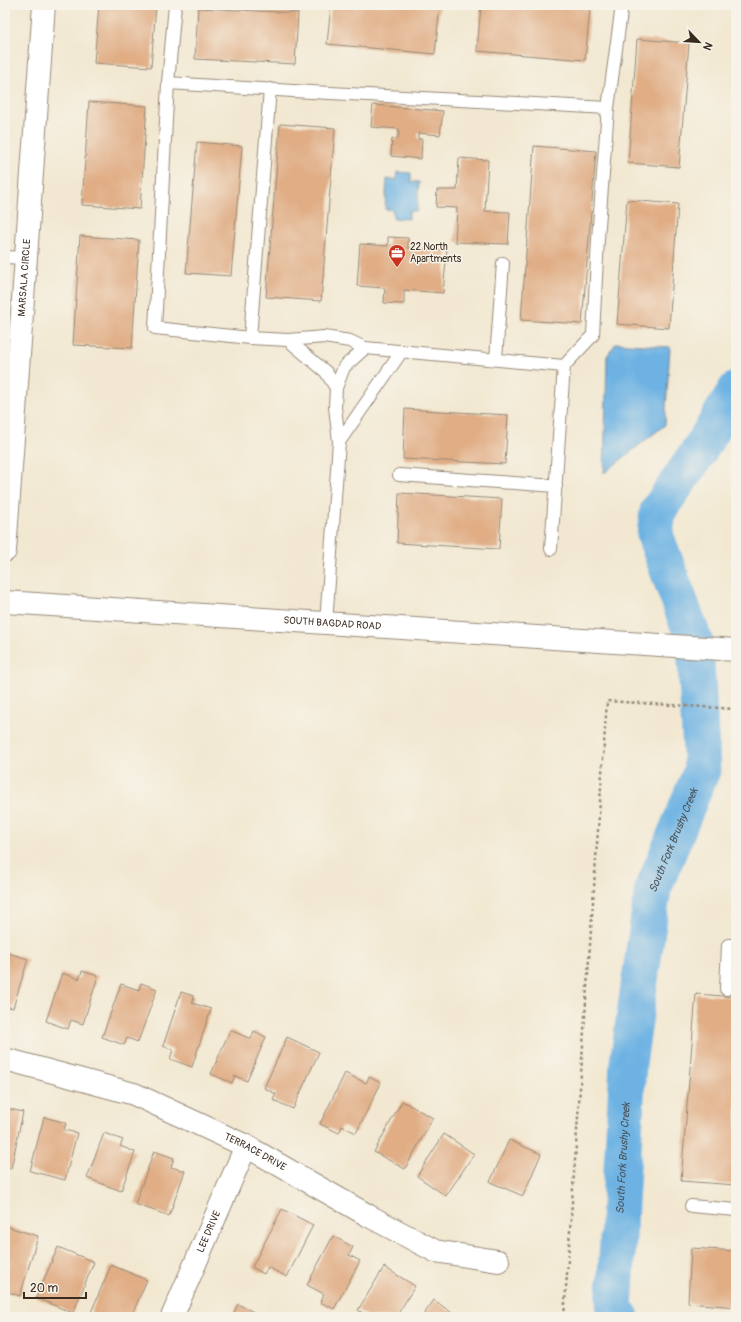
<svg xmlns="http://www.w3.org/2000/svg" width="741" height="1322" font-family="Pangolin,sans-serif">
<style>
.water{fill:#6db2e3;stroke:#546e80}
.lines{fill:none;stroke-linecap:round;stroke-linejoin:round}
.river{stroke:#6db2e3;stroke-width:37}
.building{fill:#e0ad85}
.lane-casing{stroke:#968978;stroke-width:14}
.street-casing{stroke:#968978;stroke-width:24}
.secondary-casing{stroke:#968978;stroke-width:24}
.path{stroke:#968978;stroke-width:2.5;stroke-dasharray:3 3;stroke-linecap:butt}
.lane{stroke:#fff;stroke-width:12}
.street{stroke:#fff;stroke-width:22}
.secondary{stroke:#fff;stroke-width:22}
.labels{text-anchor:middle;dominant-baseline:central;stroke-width:3;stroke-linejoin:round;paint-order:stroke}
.poi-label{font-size:10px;fill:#3b2a1e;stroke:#f7f3e8;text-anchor:start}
.street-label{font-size:10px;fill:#3b2a1e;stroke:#f7f3e8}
.water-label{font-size:11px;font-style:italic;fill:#4a5359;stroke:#f7f3e8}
</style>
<rect width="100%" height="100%" fill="#f7f3e8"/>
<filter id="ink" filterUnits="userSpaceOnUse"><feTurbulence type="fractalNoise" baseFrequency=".025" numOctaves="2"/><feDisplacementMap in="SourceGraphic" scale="8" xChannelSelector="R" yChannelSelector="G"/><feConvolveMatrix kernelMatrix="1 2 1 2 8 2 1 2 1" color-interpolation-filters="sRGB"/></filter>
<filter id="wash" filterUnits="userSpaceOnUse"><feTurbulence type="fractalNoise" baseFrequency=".012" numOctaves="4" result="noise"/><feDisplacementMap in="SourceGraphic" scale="16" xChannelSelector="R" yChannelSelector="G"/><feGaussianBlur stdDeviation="0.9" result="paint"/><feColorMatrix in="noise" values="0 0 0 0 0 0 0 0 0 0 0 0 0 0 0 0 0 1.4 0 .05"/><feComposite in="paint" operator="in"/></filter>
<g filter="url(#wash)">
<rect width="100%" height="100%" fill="#f2e8d1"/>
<!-- water -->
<path class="water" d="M397,172L411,173V182H419L417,211H409V219L393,218V210L385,209L387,179L396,180Z
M616,343L670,347L665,425L604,473L607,356Z"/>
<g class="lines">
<!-- river -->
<path class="river" id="s1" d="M621,1317L614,1310L628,1063L653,889L702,770L695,643L655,535L658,511L699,451L736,390"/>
</g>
<g id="blocks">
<!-- building -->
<path class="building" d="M99,5H156L151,67L94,63Z
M331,5H440L435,54L327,44Z
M481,5H541L590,9L585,60L477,51Z
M198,8L298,13L295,64L195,59Z
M637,39L689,43L679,167L628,163Z
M89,102L147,106L140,209L82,205Z
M373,105L443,111L440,135L418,133V139H422L421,159L391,156L392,139H398L399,129L371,127Z
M280,124L335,128L321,301L266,297Z
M197,142L242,146L231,276L186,273Z
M534,146L596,151L582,324L521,320Z
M459,158L488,160L485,211L510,212L508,244L455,242L457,208L436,207L437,190H457Z
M627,200L678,204L669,328L617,324Z
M80,236L139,240L132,348L73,345Z
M388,237L408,238V248L447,250L443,293L404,290V304L384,303L385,288L357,286L360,244L388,246Z
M405,409L508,415L505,464L403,459Z
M399,493L502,499L499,549L397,543Z
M5,952L28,959L13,1008L5,1006Z
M82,971L98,976L83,1024L71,1020L68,1029L46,1021L62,973L79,979Z
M141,983L157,989L138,1042L127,1038L124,1045L102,1037L121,984L139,990Z
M181,992L194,996L192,1003L211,1009L192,1067L170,1059L173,1050L163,1046Z
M696,994L736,997V1185L681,1181Z
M230,1030L251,1039L254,1031L266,1037L247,1081L235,1076L232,1083L211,1074Z
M287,1037L319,1052L293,1109L273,1100L276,1094L264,1088Z
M345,1073L366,1083L369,1077L381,1083L356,1133L342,1126L339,1133L320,1124Z
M402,1101L433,1118L405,1169L374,1152Z
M5,1108L23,1112L11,1169L5,1168Z
M44,1117L66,1123L64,1130L77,1133L65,1180L30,1171Z
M104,1133L123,1140L120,1146L135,1152L121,1191L87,1178Z
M444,1134L474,1154L446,1196L417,1176Z
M509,1140L541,1154L523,1196L490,1182Z
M154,1151L174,1158L171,1167L185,1171L169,1216L135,1204Z
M282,1209L313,1225L287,1277L268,1267L264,1274L252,1267Z
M5,1226L38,1236L20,1296L5,1291Z
M333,1236L353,1247L349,1255L360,1261L334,1309L320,1302L324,1294L307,1285Z
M58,1247L94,1262L73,1313L36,1298Z
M691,1248L736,1251V1307L688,1303Z
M111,1265L147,1280L131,1317H89Z
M384,1267L415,1286L396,1317H369L358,1310Z
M434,1300L452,1313L449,1317H422Z
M238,1304L263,1317H232Z"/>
</g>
</g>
<g filter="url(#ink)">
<use href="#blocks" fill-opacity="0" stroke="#968978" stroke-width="1"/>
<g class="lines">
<defs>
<path id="lane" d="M168,83L175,5
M608,108L598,239L593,335L564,366L365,348L350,341L324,337L288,340L250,338L155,328L168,83L293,91L608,108L622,5
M5,257L26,258
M250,338L270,89
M288,340L326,372L336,388
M496,359L503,263
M339,442L402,351
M399,475L556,486
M551,549L564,366
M326,623L339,442L335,407L336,388L344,367L365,348
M726,989L728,945H736
M691,1206L736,1210"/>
<g id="street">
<path id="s2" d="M5,551L44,5"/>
<path id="s3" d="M5,1059L134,1094L246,1146L369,1216L435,1251L498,1261"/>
<path id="s4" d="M172,1317L246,1146"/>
</g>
<g id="secondary">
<path id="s5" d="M5,602L736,650"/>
</g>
</defs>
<!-- lane casing -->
<use href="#lane" class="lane-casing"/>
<!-- street casing -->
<use href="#street" class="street-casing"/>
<!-- secondary casing -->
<use href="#secondary" class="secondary-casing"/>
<!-- path -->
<path class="path" d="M564,1317L607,701L736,709"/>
<!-- lane -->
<use href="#lane" class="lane"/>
<!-- street -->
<use href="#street" class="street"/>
<!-- secondary -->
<use href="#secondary" class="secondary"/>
</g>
</g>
<!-- icons -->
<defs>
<symbol id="office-pin" viewBox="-11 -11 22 30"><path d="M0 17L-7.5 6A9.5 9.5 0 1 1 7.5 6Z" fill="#c8321e" stroke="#f7f3e8"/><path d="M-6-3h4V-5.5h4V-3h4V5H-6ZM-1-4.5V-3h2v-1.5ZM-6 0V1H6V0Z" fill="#fff"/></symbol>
</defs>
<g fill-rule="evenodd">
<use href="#office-pin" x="387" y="243" width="20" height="27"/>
</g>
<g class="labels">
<!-- poi labels -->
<g class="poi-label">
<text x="410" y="247">22 North<tspan x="410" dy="12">Apartments</tspan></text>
</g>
<!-- street labels -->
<g class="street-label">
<text stroke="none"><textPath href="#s2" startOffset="274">MARSALA CIRCLE</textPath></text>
<text stroke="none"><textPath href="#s5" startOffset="328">SOUTH BAGDAD ROAD</textPath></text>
<text stroke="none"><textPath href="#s3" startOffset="268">TERRACE DRIVE</textPath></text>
<text stroke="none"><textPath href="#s4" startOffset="93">LEE DRIVE</textPath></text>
</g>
<!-- water labels -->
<g class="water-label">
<text stroke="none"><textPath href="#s1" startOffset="486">South Fork Brushy Creek</textPath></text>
<text stroke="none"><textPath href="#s1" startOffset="162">South Fork Brushy Creek</textPath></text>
</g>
</g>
<!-- margin -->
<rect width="741" height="1322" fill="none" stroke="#f7f3e8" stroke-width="20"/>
<!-- north arrow -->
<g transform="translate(699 42) rotate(115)" stroke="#f7f3e8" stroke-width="3" paint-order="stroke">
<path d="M0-3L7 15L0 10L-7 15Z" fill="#3b2a1e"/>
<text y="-6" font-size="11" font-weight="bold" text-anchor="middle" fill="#3b2a1e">N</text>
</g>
<!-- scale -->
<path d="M24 1292v6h62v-6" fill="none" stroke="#3b2a1e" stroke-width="2"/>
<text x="30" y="1292" font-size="12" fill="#3b2a1e" stroke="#f7f3e8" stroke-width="3" paint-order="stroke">20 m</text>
</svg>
